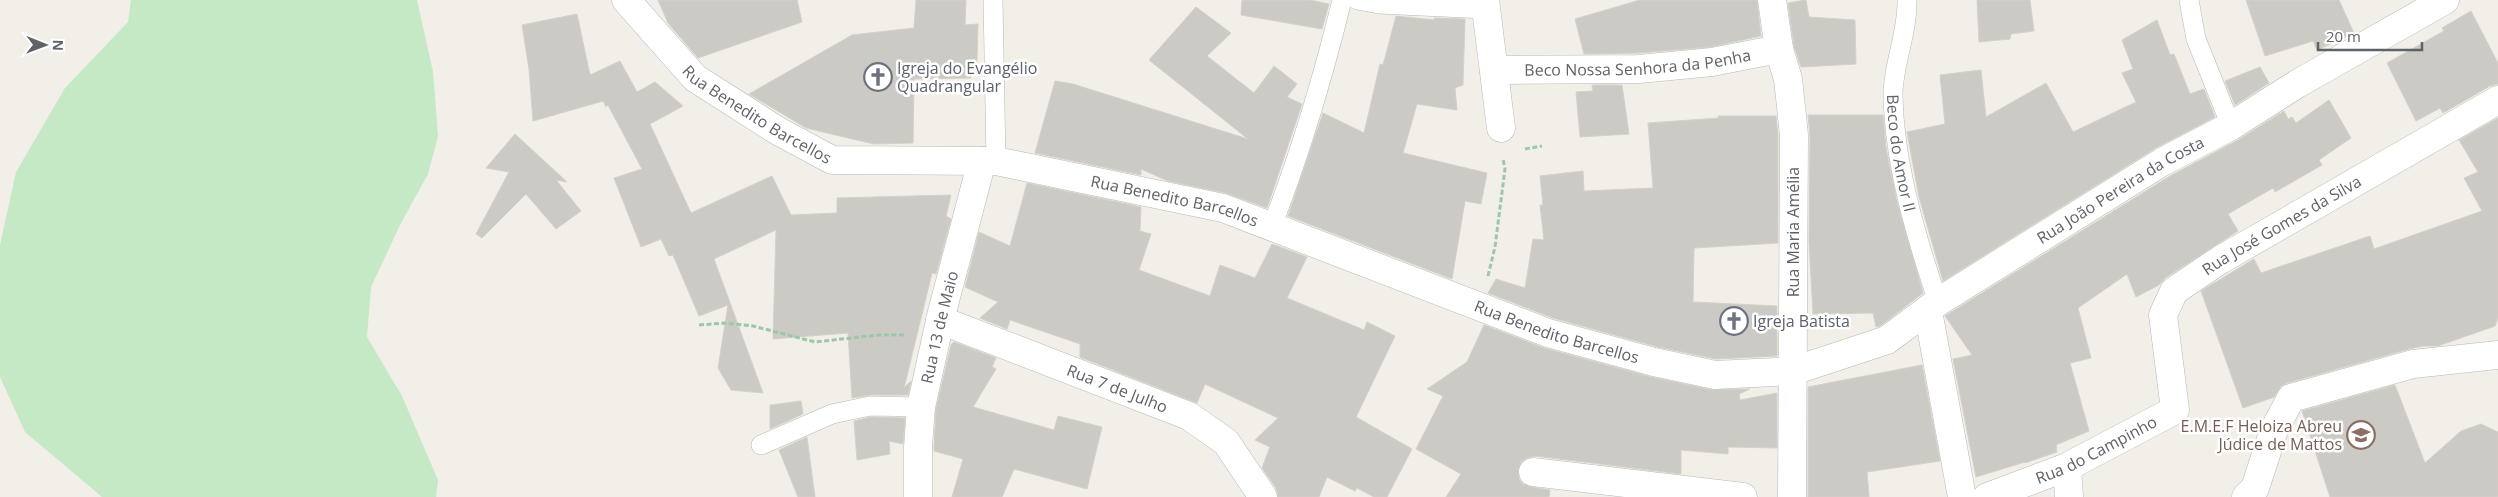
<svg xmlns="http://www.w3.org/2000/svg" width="2498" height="497" font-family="'Open Sans',sans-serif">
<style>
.green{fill:#c5e8c5}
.building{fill:#cccac5;stroke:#d6d1c6}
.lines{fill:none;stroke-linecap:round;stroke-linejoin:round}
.service-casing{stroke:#b5b8bc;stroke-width:20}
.minor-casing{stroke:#b5b8bc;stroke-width:29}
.path{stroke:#9cc7a9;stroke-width:3;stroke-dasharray:5 2.5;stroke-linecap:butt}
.service{stroke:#fff;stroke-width:19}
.minor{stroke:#fff;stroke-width:28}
.labels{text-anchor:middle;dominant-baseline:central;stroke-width:5;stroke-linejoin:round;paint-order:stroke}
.street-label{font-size:16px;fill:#5f6368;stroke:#fff}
.worship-label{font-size:16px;fill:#5b616d;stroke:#fff;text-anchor:start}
.education-label{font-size:16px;fill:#785e54;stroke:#fff;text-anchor:end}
</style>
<rect width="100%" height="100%" fill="#f1efe8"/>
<!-- green -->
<path class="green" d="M131,0H417L433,72L438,136L428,174L400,225L371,287L367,337L402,396L438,480L436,497H102L25,432L0,377V245L16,172L65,88L128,22Z"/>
<!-- building -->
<path class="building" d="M658,0H797L802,22L698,58L668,23Z
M916,0H966L965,25L978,24L977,62H972L971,78L914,79L913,143L874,144L806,128L749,94L852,35L914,28Z
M1242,0H1310L1329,4L1322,29L1241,15Z
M1640,0H1757L1761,36L1710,47L1638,53L1584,54L1575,19Z
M1806,0L1809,17L1855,20L1856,64L1801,67L1794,46L1788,3Z
M1977,0H2030L2034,31L2011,34L2010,39L1979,42Z
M2246,0H2339L2354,33L2317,50L2313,41L2265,56Z
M1196,7L1231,33L1207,56L1254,93L1274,66L1297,84L1287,97L1302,104L1267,208L1226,193L1168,181L1141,169V175L1035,153L1055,81L1073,84L1248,139L1149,60Z
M2471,11L2498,63V84L2490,86L2443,113L2440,108L2416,121L2387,63L2444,31L2442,28Z
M577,14L590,75L620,61L637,92L655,82L683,106L650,124L691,213L772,176L791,215L837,213V198L951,195L946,216L951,219L936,274L932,273L904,388L911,381L908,395H870L852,398L848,333L773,339L776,230L714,259L763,393L731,390L718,368L728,305L699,316L673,255L669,256L661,239L641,247L614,178L642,169L608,105L606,107L603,101L533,121L529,69L522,25Z
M1396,16L1434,20V18L1465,19L1463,85L1455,88L1457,110L1417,104L1403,153L1487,173L1481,204L1465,201L1452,279L1288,216L1323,113L1364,133L1380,64L1383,65Z
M2157,20L2170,55L2174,54L2190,94L2204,89L2215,117L2154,149L1943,281L1919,197L1907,132L1945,124L1940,75L1981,70L1986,117L2046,83L2073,132L2136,102L2122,73L2133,69L2122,40Z
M2260,67L2269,83L2235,105L2225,81Z
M1592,85H1622L1629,134L1580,137L1576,92L1593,91Z
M2329,100L2351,138L2319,160L2322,165L2275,192L2273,188L2228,214L2238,231L2165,278L2159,285L2136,297L2127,274L2078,308L2091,358L2070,363L2089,431L2056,445L2057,452L2025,463V462L1976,477L1953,359L1972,355L1945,316L2170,176L2238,140L2284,111L2288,119L2292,117L2296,123Z
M1808,115H1883L1886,148L1897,202L1923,293L1880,326L1876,327L1873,313L1813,314L1809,242L1810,135Z
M1718,116H1776L1778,136V243L1694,248L1693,302L1777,306V356L1716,359L1658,347L1553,318L1488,293L1496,279L1525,288L1533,239L1544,240L1540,205H1543L1540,176L1583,171L1584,191L1653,188L1648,123L1719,118Z
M2498,118V318L2495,326L2438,346H2423L2409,349L2287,383L2281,386L2274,397L2243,408L2201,291L2254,259L2261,273L2370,236L2374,249L2482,211L2464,178L2478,172L2459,140Z
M515,134L567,182L556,180L581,211L556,229L526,194L482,238L476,234L509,172L486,168Z
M1027,183L1141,207L1140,231L1151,234L1139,270L1210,296L1220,265L1255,278L1272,244L1307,257L1287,298L1364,330L1367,322L1395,336L1356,417L1412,449L1387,497H1374L1357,488L1355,491L1327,477L1319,497H1278L1276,488L1262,468L1270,447L1255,440L1278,418L1205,384L1197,403L1080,357V344L1010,320L1007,329L980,318L998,302L965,287L979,232L1010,246Z
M1484,325L1544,348L1651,377L1712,390L1750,389L1739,394L1740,400L1777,393V448L1728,447V454L1681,450V474L1535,456L1527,458L1521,462L1518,470L1519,479L1523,484L1531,487L1550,490L1549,497H1446L1461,474L1416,449L1443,396L1427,389L1467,362Z
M954,342L996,358L992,367L996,369L973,407L1054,430L1058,416L1102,427L1087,489L1014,469L1002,497H952L963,459L934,451V448L936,409L951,345Z
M1922,365L1940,461L1867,472L1869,497H1808V387Z
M2395,385L2425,463L2461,431L2481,424L2498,432V497H2330L2302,411Z
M801,401L803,414L770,429V405Z
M871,417L905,418L903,444L889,441L890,454L857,460L854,421Z
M807,437L815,497H798L779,450Z"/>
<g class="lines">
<defs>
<g id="service">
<path d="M993,0L996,161"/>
<path d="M1357,0L1379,4L1486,9"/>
<path id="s1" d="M1907,0C1908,32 1893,65 1893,94C1894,163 1916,237 1938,302"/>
<path d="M2189,0L2196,39L2231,126"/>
<path d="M1272,226C1301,152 1323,77 1342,0"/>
<path d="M761,445L832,414L870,406L921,407"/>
</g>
<g id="minor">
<path id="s2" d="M626,0L695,78L778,131L832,160L996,161L1223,208L1548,333L1654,362L1715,375L1793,371L1887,340L1938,302L2162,162L2231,126L2297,84L2445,0"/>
<path d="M1485,0L1501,128"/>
<path d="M1772,0L1779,49L1788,79L1794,135L1792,497"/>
<path id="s3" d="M1494,70L1639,69L1712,62L1779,49"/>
<path d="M1928,311L1962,497"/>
<path id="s4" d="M940,320L1189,416L1226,442L1263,497"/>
<path d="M2067,467L2069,497"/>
<path d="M1533,472L1743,497"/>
<path id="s5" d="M918,497V447L921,407L942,312L982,161"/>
<path id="s6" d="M1987,497L2067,467L2175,410L2163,315L2174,291L2220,260L2498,100"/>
<path d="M2246,497L2255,488L2274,430L2291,398L2413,364L2498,355"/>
</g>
</defs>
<!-- service casing -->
<use href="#service" class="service-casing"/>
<!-- minor casing -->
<use href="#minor" class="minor-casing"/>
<!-- path -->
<path class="path" d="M1525,149L1542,146
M1488,276L1495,247L1505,169L1503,159
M699,325L724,323L753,326L815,342L878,335H906"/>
<!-- service -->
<use href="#service" class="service"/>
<!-- minor -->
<use href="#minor" class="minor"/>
</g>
<!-- icons -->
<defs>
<symbol id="church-ring" viewBox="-11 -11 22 22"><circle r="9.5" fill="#fff" stroke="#6b7280" stroke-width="1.5"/><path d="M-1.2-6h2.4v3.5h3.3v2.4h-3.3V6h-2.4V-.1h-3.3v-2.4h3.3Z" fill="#6b7280"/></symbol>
<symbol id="school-ring" viewBox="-11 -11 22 22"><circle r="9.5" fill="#fff" stroke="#8d6e63" stroke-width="1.5"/><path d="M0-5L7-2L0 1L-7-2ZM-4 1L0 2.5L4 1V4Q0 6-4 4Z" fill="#8d6e63"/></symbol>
</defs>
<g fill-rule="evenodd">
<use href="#church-ring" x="862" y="61" width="32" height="32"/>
<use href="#church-ring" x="1718" y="305" width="32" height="32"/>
<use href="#school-ring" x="2345" y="419" width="32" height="32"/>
</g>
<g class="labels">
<!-- street labels -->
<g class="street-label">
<text stroke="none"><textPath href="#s3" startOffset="144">Beco Nossa Senhora da Penha</textPath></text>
<text stroke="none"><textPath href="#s2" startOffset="176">Rua Benedito Barcellos</textPath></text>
<text stroke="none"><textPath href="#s1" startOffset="155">Beco do Amor II</textPath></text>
<text stroke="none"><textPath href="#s2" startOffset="1635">Rua João Pereira da Costa</textPath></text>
<text stroke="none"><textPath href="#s2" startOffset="611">Rua Benedito Barcellos</textPath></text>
<text stroke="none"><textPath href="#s6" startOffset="456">Rua José Gomes da Silva</textPath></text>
<text transform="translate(1793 232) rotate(-90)">Rua Maria Amélia</text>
<text stroke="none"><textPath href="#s5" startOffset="172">Rua 13 de Maio</textPath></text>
<text stroke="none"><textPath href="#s2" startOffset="1016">Rua Benedito Barcellos</textPath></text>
<text stroke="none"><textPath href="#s4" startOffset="190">Rua 7 de Julho</textPath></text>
<text stroke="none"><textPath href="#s6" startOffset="119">Rua do Campinho</textPath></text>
</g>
<!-- worship labels -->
<g class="worship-label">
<text x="897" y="68">Igreja do Evangélio<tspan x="897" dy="18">Quadrangular</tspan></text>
<text x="1753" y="321">Igreja Batista</text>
</g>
<!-- education labels -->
<g class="education-label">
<text x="2342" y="426">E.M.E.F Heloiza Abreu<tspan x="2342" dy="18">Júdice de Mattos</tspan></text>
</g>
</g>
<!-- north arrow -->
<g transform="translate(45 45) rotate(91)" stroke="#ffffff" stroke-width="4" paint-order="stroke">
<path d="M0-4L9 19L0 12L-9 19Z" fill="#5f6368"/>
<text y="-8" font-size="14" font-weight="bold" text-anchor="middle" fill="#5f6368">N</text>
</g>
<!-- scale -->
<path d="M2318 42v8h104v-8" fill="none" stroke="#5f6368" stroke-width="2.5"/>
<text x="2326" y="42" font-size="15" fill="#5f6368" stroke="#ffffff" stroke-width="4" paint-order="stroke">20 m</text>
</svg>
